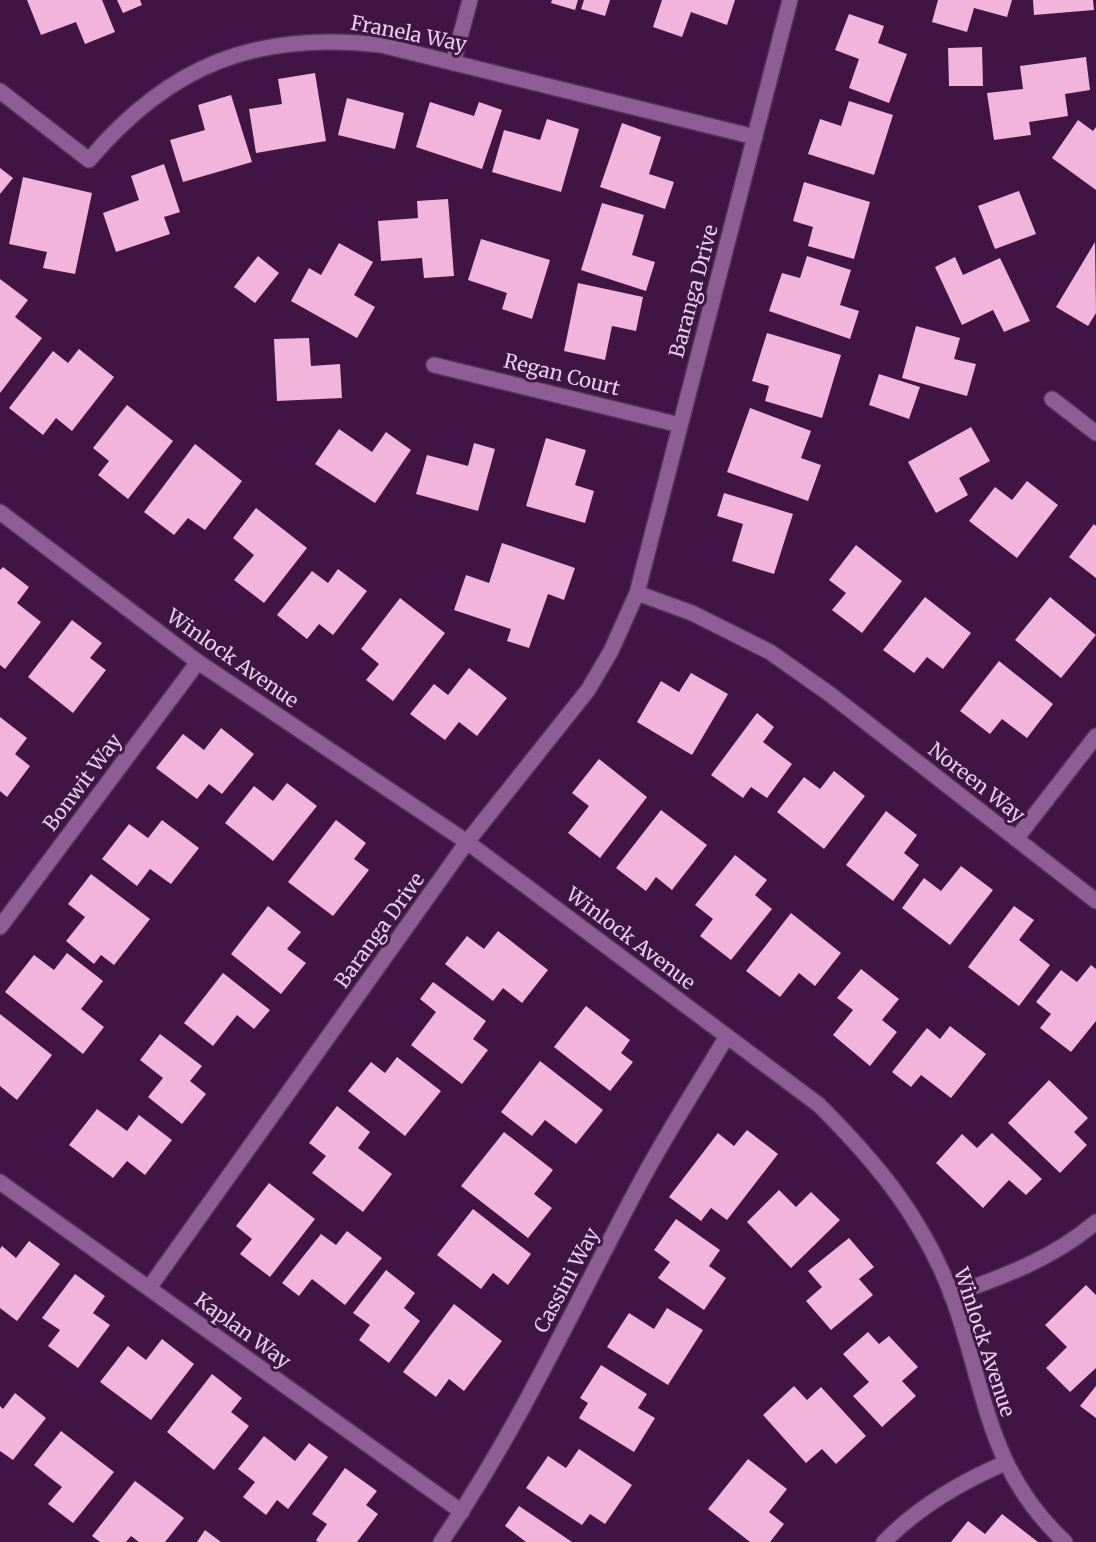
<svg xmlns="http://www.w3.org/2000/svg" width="1096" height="1542" font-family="Merriweather,serif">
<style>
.building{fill:#f2b4da}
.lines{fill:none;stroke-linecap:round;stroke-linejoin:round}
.minor-casing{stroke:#543159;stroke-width:18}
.minor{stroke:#8d5e94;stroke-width:15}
.labels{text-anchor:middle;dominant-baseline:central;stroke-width:6;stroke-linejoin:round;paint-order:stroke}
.street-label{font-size:20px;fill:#e7cdeb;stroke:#401546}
</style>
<rect width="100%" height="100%" fill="#401546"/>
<!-- building -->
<path class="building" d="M27,0H102L115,32L85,44L76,22L41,35Z
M117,0H140L142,5L123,13Z
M552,0H578L575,10L551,3Z
M584,0H610L605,16L581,9Z
M662,0H735L727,25L691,12L682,37L653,27Z
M938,0H1012L1007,17L974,8L967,32L932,22Z
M1033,0H1093L1094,10L1034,15Z
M849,14L884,26L878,43L907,54L889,103L849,88L859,59L835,50Z
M982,47L983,86H949L948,48Z
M1086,57L1090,90L1065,94L1068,116L1029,122L1031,135L994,140L987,93L1023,89L1020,66Z
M315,73L326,141L256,153L249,109L282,104L278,79Z
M231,95L252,162L183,182L170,140L205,130L198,105Z
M347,98L404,113L395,149L338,135Z
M849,101L893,115L874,175L808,154L820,119L841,126Z
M430,102L474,116L479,102L502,110L482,169L416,147Z
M547,119L579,129L561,192L492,172L504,130L540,140Z
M1078,120L1093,131L1096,127V190L1052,158Z
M622,123L661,137L649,174L674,182L665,209L600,187Z
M164,164L180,212L164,217L170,234L116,252L103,213L139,200L131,176Z
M0,168L13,178L0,194Z
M23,177L92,193L75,274L43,268L47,252L9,244Z
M804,182L870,202L854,259L808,246L813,227L793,221Z
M1019,191L1036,234L995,249L978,206Z
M448,199L454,276L424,278L422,258L381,261L378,221L418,218L417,201Z
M602,203L644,215L632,255L655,262L646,291L581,270Z
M481,239L550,260L532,319L502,309L507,293L468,280Z
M1095,242L1096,313L1088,326L1056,307Z
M339,243L373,262L354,295L375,307L357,338L291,301L309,268L321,275Z
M258,256L279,273L255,303L234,287Z
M807,256L851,270L840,305L859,311L850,339L769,311L782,273L800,278Z
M955,257L963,275L1000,258L1030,321L1004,332L993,310L962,325L935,267Z
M0,279L28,300L15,317L42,338L0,393Z
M578,283L643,297L636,331L612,326L605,360L564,351Z
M916,326L960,338L954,359L976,364L967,396L902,378Z
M767,333L841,355L822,418L765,401L769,386L752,381Z
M309,338L311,366L340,364L342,398L277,401L274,339Z
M79,349L114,377L72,431L56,418L43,435L9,408L53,351L68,363Z
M879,374L920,387L909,419L869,405Z
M127,405L173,441L128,499L98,475L109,461L93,448Z
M750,408L811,431L801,458L821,465L808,501L727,472Z
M971,427L990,461L959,478L968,495L936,513L908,462Z
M339,429L372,452L386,432L411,450L375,503L315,464Z
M546,438L586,450L575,485L594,491L585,523L526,506Z
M474,443L495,449L478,511L416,494L427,455L468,466Z
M195,444L242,481L205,530L188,518L174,535L144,512Z
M1027,481L1058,505L1017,558L969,521L995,487L1012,500Z
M724,493L793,514L774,574L732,561L743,524L717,516Z
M256,508L307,548L264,603L234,580L254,555L233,538Z
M1094,524L1096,526V578L1069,557Z
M502,543L575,568L564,600L548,594L529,648L507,641L511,629L454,610L466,575L489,583Z
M856,545L902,581L862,633L832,610L846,593L829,580Z
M3,567L29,587L17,603L41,622L5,669L0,665V570Z
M338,569L367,591L333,635L319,624L307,639L277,615L312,571L328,583Z
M925,597L971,633L943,669L927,657L914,673L883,650Z
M1050,597L1096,635L1061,678L1015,640Z
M400,598L445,633L393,701L366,680L379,664L361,649Z
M72,620L102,643L90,658L106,670L73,713L28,677Z
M999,661L1053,704L1027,738L1002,719L990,734L960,711Z
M469,668L507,698L477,736L459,722L445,740L410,714L434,684L448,695Z
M691,673L728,694L692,755L637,722L661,681L679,692Z
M757,713L774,727L763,742L792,764L767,798L751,787L743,798L711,775Z
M0,717L27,738L15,754L30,766L7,797L0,791Z
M221,728L254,754L222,794L209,784L197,799L156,768L183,734L204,750Z
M599,759L647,797L600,858L568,833L589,806L572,793Z
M834,771L865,796L824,849L777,812L804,777L820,789Z
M287,783L317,806L273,861L225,823L254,786L273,801Z
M661,810L707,845L672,890L656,877L646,891L616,868Z
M886,811L917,835L904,853L919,865L893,901L846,865Z
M162,820L199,848L171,884L150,869L137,886L102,859L129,824L148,838Z
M336,820L366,843L354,859L369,870L333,916L288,882Z
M735,855L767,880L755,895L772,909L731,960L700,936L713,919L695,905Z
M961,866L993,890L950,945L902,908L924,878L941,891Z
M91,874L150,919L114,965L101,955L94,964L66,941L85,917L68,904Z
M268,906L301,932L287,949L306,963L281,994L231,954Z
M1014,906L1034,920L1019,940L1050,965L1019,1006L968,967Z
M791,913L841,953L815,986L799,973L780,997L746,971Z
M498,931L548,970L522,1003L503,988L493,1001L445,964L467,936L484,949Z
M67,953L103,981L81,1009L104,1027L83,1054L5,992L34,955L54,970Z
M1091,965L1096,969V1021L1071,1052L1040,1028L1051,1014L1036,1002L1061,970L1077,982Z
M861,969L899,999L882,1020L897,1032L870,1066L833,1035L853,1010L837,998Z
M223,973L270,1010L254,1029L237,1015L213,1046L184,1023Z
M433,982L486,1021L473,1039L488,1050L462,1084L411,1045L436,1012L420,999Z
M586,1006L630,1040L621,1053L633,1062L610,1091L554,1047Z
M0,1014L52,1055L17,1100L0,1086Z
M950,1026L986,1054L951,1098L921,1075L911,1087L892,1072L927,1028L940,1039Z
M160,1034L202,1066L190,1081L206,1094L182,1124L148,1097L163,1078L140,1060Z
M397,1057L441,1091L405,1136L348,1091L371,1062L385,1073Z
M540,1061L603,1110L576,1144L545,1120L532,1136L501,1112Z
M1049,1080L1088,1118L1074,1132L1087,1145L1060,1173L1008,1123Z
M337,1106L370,1132L358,1148L392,1174L363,1212L312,1173L326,1156L309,1143Z
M97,1109L127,1131L139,1115L172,1140L145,1175L127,1161L113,1178L69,1145Z
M747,1130L778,1154L727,1220L711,1208L701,1221L669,1197L718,1133L734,1146Z
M504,1132L553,1170L534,1194L552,1208L528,1238L461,1186Z
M992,1133L1042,1179L1026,1195L1009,1180L983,1208L936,1163L962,1134L977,1148Z
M269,1183L315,1219L270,1277L240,1254L252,1239L236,1226Z
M779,1190L796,1207L811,1192L840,1220L791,1268L747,1222Z
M473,1209L531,1254L508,1285L493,1273L481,1289L437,1255Z
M676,1219L720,1250L709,1266L726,1278L704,1310L658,1278L670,1262L654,1250Z
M347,1231L382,1258L345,1305L312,1279L299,1296L282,1283L321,1234L336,1245Z
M849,1238L874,1267L859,1279L873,1295L831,1330L806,1301L822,1287L808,1271Z
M29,1241L60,1264L17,1321L0,1308V1249L2,1246L16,1258Z
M386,1270L415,1293L404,1308L420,1321L389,1363L359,1340L370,1325L353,1313Z
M75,1274L105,1296L93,1313L110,1325L78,1368L48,1346L60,1330L42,1318Z
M1086,1285L1096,1295V1368L1070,1392L1046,1368L1067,1347L1045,1325Z
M454,1304L502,1341L464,1391L449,1379L436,1397L403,1372Z
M667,1308L703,1330L668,1385L607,1347L629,1313L654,1329Z
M868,1332L879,1344L889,1336L918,1367L902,1381L916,1396L882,1427L853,1396L869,1382L843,1354Z
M162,1339L194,1364L151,1420L100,1382L128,1346L146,1360Z
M601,1365L647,1394L638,1408L655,1418L634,1452L579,1418L588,1403L580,1398Z
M212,1374L242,1398L231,1412L249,1426L214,1470L167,1432Z
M794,1386L807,1400L821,1387L866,1436L836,1464L822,1449L806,1463L763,1415Z
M1096,1386V1418L1080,1406Z
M15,1393L46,1418L13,1460L0,1451V1406L3,1409Z
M61,1431L114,1472L73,1523L48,1504L62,1487L34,1465Z
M264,1436L295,1461L309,1443L328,1457L288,1509L277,1500L266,1515L243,1497L255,1482L238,1469Z
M579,1449L632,1485L605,1524L590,1514L582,1525L526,1488L548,1456L566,1468Z
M748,1459L787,1489L769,1512L784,1524L770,1542H750L708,1509Z
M345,1468L377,1491L366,1505L378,1514L357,1542H318L316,1540L327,1524L312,1514Z
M135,1481L184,1518L165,1542H139L131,1536L126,1542H100L92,1536Z
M519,1506L572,1542H526L505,1526Z
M1002,1514L1038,1542H951L968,1521L985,1534Z
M205,1530L221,1542H197Z"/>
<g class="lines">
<defs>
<path id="minor" d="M453,63L470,0
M0,91L89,160C170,64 257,31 381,45L755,137
M434,365L680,425
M1052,399L1096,433
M0,512L198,662L467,842L819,1105C877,1163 921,1216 951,1293C986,1386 985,1468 1065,1542
M637,593L692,613L770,652L831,695L1096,901
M1016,839L1096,736
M0,927L198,662
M0,1182L462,1512
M149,1288L467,842L588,690L611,651L637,593L790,0
M951,1295C1003,1277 1054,1258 1096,1222
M441,1542C518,1430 575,1304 639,1185C666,1134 698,1085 727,1036
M884,1542C918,1507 961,1482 1005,1463"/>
</defs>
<!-- minor casing -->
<use href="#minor" class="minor-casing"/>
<!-- minor -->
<use href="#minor" class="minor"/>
</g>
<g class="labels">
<!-- street labels -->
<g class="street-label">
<text transform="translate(409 33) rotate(11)">Franela Way</text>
<text transform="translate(693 291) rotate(-75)">Baranga Drive</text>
<text transform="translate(562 374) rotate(14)">Regan Court</text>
<text transform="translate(233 658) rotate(35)">Winlock Avenue</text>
<text transform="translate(82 782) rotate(-53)">Bonwit Way</text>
<text transform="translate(977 782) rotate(38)">Noreen Way</text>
<text transform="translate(379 930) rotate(-54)">Baranga Drive</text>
<text transform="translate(631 938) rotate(37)">Winlock Avenue</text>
<text transform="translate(566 1280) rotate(-62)">Cassini Way</text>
<text transform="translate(243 1330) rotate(36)">Kaplan Way</text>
<text transform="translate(985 1342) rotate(72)">Winlock Avenue</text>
</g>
</g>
</svg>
